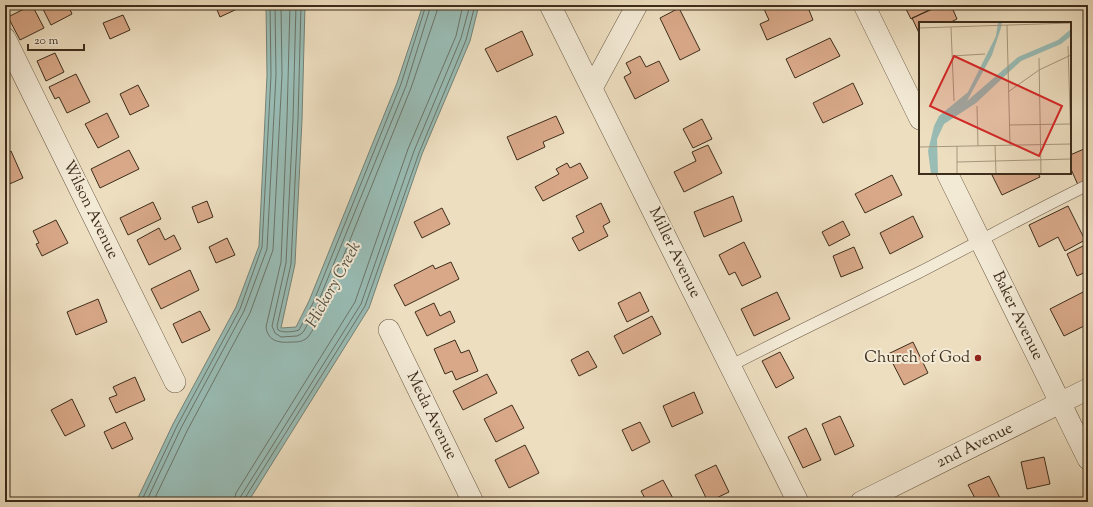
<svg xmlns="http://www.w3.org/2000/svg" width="1093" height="507" font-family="'Sorts Mill Goudy',serif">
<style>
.water{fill:#99bcb5;stroke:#748377}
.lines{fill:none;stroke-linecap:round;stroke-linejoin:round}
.shore{stroke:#6b7468;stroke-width:1}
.building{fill:#d8a888;stroke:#3d2d1b}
.lane-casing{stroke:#695944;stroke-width:12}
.street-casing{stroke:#695944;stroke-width:22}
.lane{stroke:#f3ead6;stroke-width:11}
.street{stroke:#f3ead6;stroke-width:21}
.poi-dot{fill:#8f2418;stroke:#f3ead6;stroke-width:1.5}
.labels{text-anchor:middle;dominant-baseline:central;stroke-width:4;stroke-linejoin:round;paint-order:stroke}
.street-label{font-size:16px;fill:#3d2d1b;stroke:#f3ead6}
.poi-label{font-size:16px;fill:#3d2d1b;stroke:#f3ead6;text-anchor:end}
.water-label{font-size:17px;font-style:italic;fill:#545142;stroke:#f3ead6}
.inset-road{fill:none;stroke:#a7977e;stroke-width:1}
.view{fill:#d62828;fill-opacity:0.15;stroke:#d62828;stroke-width:2}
.inset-edge{fill:none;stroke:#3d2d1b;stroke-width:2}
</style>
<rect width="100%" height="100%" fill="#eddec0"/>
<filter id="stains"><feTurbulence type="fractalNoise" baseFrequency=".005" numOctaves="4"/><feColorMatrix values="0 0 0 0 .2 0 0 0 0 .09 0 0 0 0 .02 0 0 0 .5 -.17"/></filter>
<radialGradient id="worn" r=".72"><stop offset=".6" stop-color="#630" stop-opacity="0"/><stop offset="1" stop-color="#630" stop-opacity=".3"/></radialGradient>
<!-- water -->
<path class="water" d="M266,5H305L302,120L295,264L281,328L296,327L309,301L397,83L423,5H479L470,41L422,154L369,308L248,502H136L173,424L236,307L259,246L267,75Z"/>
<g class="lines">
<!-- shore -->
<path class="shore" d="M290,5L287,119L281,262L266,327C268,342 280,343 292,342C297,342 302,342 307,338C314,331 318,316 323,307L411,88L437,11V5
M296,5L293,120L286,263L272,326L275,333L281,337L297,336L301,334L304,331L317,305L406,86L431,5
M301,5L298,120L291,264L277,326L278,330C283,333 294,332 299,330L313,303L401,84L426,5
M141,502L177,426L240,309L262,247L271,75L270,5
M146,502L181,428L244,311L267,249L276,75L275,5
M153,502L187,431L250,313L273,250L282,75L281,5
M234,502L236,493L355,302L408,149L456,36L463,5
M240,502L241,496L361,304L414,151L461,38L470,5
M245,502V498L365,306L419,153L466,40L475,5"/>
</g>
<!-- building -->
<path class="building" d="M32,5L44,28L20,40L8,17Z
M41,5H68L72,14L51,25Z
M215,5H235L237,9L220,17Z
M774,5H807L813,20L767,40L760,24L769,20L764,9Z
M904,5H939L911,19Z
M942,5H951L957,19L949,23H920V35L912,18Z
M679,8L700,50L680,60L660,18Z
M123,15L130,30L110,39L103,23Z
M522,31L533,55L497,72L485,49Z
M830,38L840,56L795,78L786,59Z
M55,53L64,72L46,81L37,61Z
M640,56L646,67L659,61L669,81L635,99L624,77L631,73L626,63Z
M76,74L90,102L67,113L59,97L55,99L49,87Z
M853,83L863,104L823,123L813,103Z
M138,85L149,106L130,115L120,94Z
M107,113L119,137L98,148L85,124Z
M556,116L564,133L543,142L545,147L517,160L507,137Z
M702,119L712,139L693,148L683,129Z
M708,145L722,173L684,192L674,172L696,161L692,152Z
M1084,149L1088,159V181L1078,185L1070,167V155Z
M129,150L139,169L100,188L91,169Z
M11,151L23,178L5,186V154Z
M567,163L570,168L580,163L588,178L543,201L535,187L559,174L556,169Z
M996,173H1038L1040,177L1002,195L992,175Z
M892,175L902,195L865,213L855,194Z
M733,196L742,221L704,237L694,212Z
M207,201L213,217L198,223L192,207Z
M153,202L161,219L128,235L120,218Z
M601,203L610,222L603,226L608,236L579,251L572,238L584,232L576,216Z
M1068,206L1085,240L1065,251L1058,237L1039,247L1029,225Z
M442,208L450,224L422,238L414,222Z
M913,216L923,237L890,254L880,233Z
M56,220L68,243L42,256L36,244L39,243L33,231Z
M843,221L850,235L829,246L822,232Z
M159,228L165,240L174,235L181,249L149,265L137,240Z
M227,238L235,255L216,263L209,247Z
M744,242L761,277L742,286L735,272L729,275L719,255Z
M1085,245L1088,251V271L1077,276L1067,254Z
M854,247L863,268L841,277L833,256Z
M451,262L459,279L405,306L394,285L433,265L435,269Z
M190,270L199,290L161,309L151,289Z
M1085,291L1088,298V324L1064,336L1050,309Z
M640,292L649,311L627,322L618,303Z
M777,292L790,319L754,336L741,309Z
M98,299L107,322L76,335L67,312Z
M434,303L440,316L450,311L455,322L427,336L415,312Z
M200,311L210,330L182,343L173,324Z
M652,316L661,334L623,354L614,336Z
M455,340L461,353L469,350L478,371L456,380L452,371L445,374L434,349Z
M913,342L928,373L904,385L888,354Z
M588,351L597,367L579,376L571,360Z
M780,352L794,378L776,388L762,361Z
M487,374L497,393L463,410L453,391Z
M135,377L145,400L116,413L109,398L117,395L113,387Z
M694,392L703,413L672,427L663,406Z
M72,399L85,426L65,436L51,410Z
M512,405L524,428L496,442L484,419Z
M840,416L854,446L835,455L822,424Z
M125,422L133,439L112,449L104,432Z
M640,422L650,442L632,451L622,430Z
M806,428L821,460L803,468L788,437Z
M525,445L539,473L509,488L495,460Z
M1044,457L1050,484L1027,489L1021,462Z
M716,465L729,492L708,502L695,475Z
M989,476L1002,502H977L968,485Z
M663,480L675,502H647L641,491Z"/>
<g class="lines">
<defs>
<path id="lane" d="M730,366C792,334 855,304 918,273C975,244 1030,213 1088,185"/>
<path id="street" d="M550,5L798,502
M864,5L920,119
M5,38L175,382
M592,88L637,5
M947,173L1088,459
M389,330L473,502
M861,502L1088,389"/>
</defs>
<!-- lane casing -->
<use href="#lane" class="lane-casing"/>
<!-- street casing -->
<use href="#street" class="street-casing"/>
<!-- lane -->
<use href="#lane" class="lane"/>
<!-- street -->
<use href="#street" class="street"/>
</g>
<!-- markers -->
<circle class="poi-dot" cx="978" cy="358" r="4"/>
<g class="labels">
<!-- street labels -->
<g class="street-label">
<text transform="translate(90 210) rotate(64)">Wilson Avenue</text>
<text transform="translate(674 253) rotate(64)">Miller Avenue</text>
<text transform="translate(1017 316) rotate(64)">Baker Avenue</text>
<text transform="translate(431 416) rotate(64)">Meda Avenue</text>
<text transform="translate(975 446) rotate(-26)">2nd Avenue</text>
</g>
<!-- poi labels -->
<g class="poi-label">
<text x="970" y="358">Church of God</text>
</g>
<!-- water labels -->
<g class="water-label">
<text transform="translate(334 285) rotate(-61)">Hickory Creek</text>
</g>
</g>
<!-- overview -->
<g transform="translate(919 22)">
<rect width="152" height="152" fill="#eddec0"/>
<path d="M79,0H83L82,6L73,33L48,79L99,35L139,18L152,7V14L142,22L102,39L57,81L25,102L18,117L19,152H12L9,129L15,104L20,94L49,70L77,14Z" fill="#99bcb5"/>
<path class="inset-road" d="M88,3L91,123M32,5L35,79M0,6L152,1M149,24L152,122M33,34L66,32M120,36L122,152M89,70L120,48L152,33M58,84L59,124M90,103L152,102M76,123L77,152M38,124V152M0,125L152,122M38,140L152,137"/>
<path class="view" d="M35,34L143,84L120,134L11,84Z"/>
<rect width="152" height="152" class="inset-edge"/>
</g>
<!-- margin -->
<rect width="1093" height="507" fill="none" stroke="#eddec0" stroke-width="20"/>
<rect x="6" y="6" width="1081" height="495" fill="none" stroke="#3d2d1b" stroke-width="2"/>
<rect x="10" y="10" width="1073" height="487" fill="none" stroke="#3d2d1b"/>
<!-- scale -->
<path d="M28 44v6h56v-6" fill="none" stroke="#3d2d1b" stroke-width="2"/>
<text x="34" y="44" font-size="12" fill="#3d2d1b" stroke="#f3ead6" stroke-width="3" paint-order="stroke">20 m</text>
<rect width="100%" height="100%" filter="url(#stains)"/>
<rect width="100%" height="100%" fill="url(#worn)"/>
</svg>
